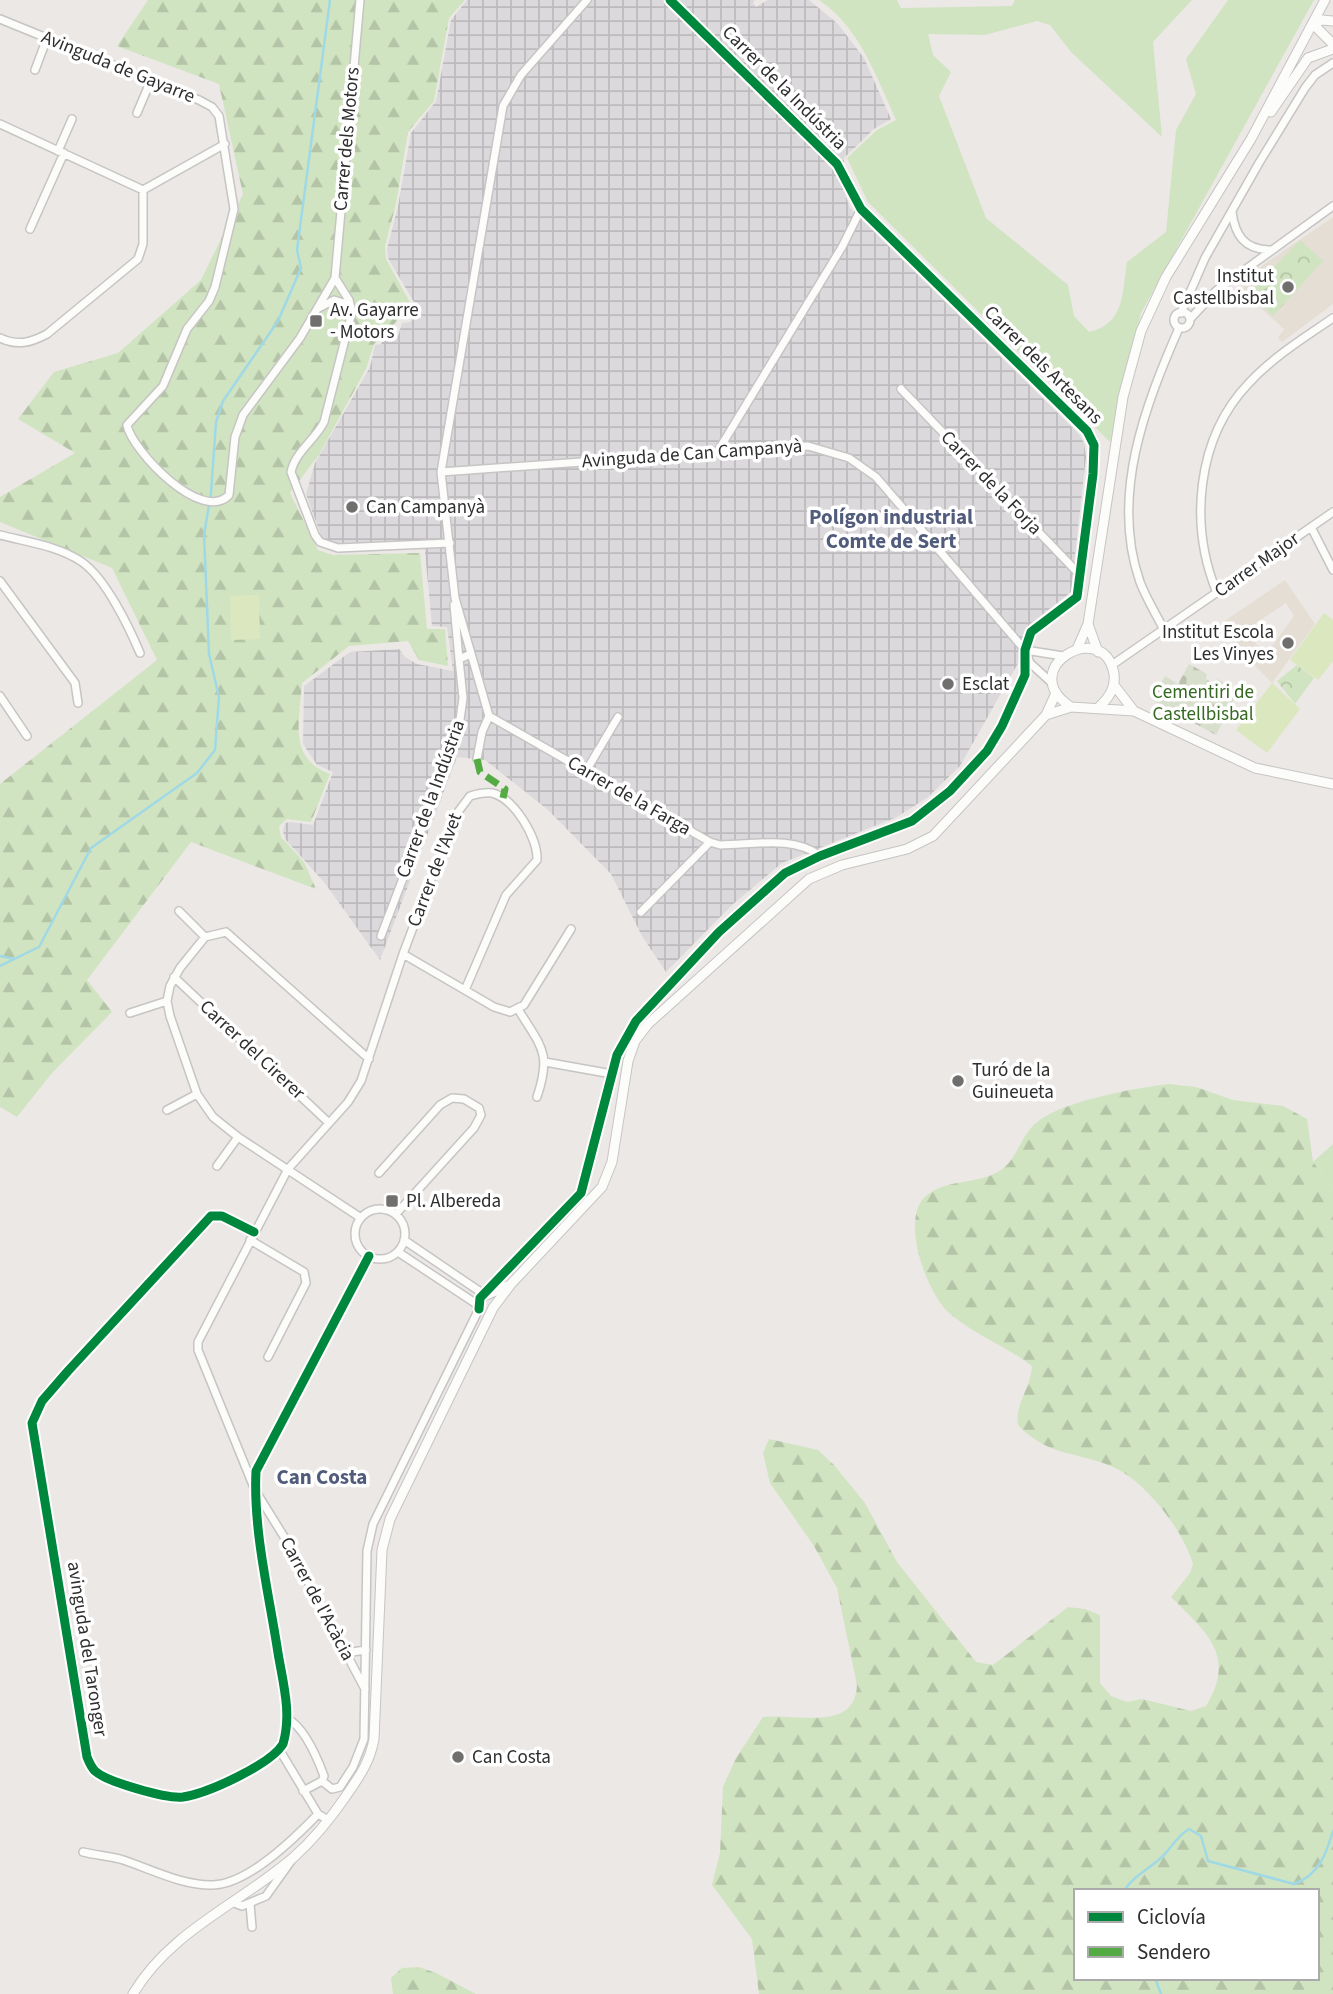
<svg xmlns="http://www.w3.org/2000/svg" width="1333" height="1994" font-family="'Source Sans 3',sans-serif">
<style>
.industrial{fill:url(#industrial-grid)}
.education{fill:#e5ded4;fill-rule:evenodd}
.grass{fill:#d1e4c1}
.forest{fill:url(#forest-firs);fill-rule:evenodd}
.cemetery{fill:url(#cemetery-stones)}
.park{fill:url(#park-crowns)}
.pitch{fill:#dae7bf}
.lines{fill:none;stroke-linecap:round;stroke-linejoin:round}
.stream{stroke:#9fd9e6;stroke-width:2.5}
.minor-casing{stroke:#c6c5c4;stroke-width:10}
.tertiary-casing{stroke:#c6c5c4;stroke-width:11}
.minor{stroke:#fcfcfb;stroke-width:7}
.tertiary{stroke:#fcfcfb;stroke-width:9}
.quiet{stroke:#54ab44;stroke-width:7;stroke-dasharray:14 7;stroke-linecap:butt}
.cycleway-casing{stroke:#fff;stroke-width:13}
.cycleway{stroke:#00873e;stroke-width:9}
.poi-dot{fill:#706f6e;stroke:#fff;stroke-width:2.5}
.labels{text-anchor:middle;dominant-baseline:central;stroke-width:7;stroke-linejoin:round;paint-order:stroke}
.street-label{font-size:19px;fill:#2e2e2e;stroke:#fff}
.poi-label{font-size:19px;fill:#2e2e2e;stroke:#fff;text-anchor:start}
.park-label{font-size:19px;fill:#356821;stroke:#fff}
.neighbourhood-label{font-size:21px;font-weight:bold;fill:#515b7c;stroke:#fff}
</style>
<defs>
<pattern id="industrial-grid" width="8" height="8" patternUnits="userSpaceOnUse" patternTransform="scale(1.75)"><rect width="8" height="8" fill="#dcd9dc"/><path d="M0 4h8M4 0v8" fill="none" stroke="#bdbbbd"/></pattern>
<pattern id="forest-firs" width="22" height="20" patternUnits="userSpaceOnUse" patternTransform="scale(1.75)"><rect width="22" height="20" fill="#d1e4c1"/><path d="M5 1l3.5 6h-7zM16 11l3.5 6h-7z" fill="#b4c4a6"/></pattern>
<pattern id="cemetery-stones" width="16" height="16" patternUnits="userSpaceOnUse" patternTransform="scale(1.75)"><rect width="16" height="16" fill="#d9dfcd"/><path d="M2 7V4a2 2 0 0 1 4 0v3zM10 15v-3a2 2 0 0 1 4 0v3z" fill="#bbc0b0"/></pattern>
<pattern id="park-crowns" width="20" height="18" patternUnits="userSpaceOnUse" patternTransform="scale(1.75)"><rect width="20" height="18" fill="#d1e4c1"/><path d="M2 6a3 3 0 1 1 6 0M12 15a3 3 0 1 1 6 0" fill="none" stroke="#b4c4a6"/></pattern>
</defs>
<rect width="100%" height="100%" fill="#ebe8e5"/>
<!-- industrial -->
<path class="industrial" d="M467,0H755L753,3L756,7L768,0H809L838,24L864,58L891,119L874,129L844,158V191L850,208L1079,434L1084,443L1086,457L1071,592L1029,625L1017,665L960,766L928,797L897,817L782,863L732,905L666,972L642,936L611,874L547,809L485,760L457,757L380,960L324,882L285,839L283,831L285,823L291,822L313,825L333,772L317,765L303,744L304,686L350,652L399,649L405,657L417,664L453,671L447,627L432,626L424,542L334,543L322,538L306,494L315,463L370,367L375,345L381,344L385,336H398L402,323L411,322L415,304L388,258L387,249L398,206L411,133L436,101L451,20Z"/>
<!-- education -->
<path class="education" d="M1333,217V304L1282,342L1278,338L1284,329L1245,294L1241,280Z
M1285,580L1315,624L1272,683L1217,626ZM1286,603L1294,616L1266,654L1244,631Z"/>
<!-- grass -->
<path class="grass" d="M819,0H897L901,8L1012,6L1015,0H1192L1153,42L1162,137L1071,52L1050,25L1037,21L985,35L928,34L933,55L951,72L939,96L986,218L1068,285L1074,316L1089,332C1125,324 1122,293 1127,262L1166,232L1176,130L1196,94L1186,59L1228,0H1314L1141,313L1110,442L868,202L847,158L877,130L896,120C877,78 859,26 819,0Z
M1333,1144V1188L1313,1162Z"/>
<!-- forest -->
<path class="forest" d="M148,0H465L449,18L434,101L408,132L396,204L385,246L386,259L412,306L374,344L366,369L320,453L290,493L318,550L332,555L420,553L427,629H445L448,666L419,660L408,641L349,646L302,683C300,720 287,758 330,774L311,822L287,819L279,826L281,837L304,862L316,889L191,842L87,980L112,1012L52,1073L17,1117L0,1107V784L157,660L112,568L0,522V497L75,453L18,419L54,372L118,353L201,280L243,194L219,84L117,46Z
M1169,1084L1196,1087L1233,1100L1283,1106L1307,1119L1313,1162L1333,1188V1994H759L752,1939L712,1885L720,1853L723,1787L736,1758L763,1717C797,1713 855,1733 857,1685L837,1588L814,1546L770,1483L763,1453L769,1439L818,1450L834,1465L865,1503L897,1562L976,1662L993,1665L1068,1607L1085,1609L1100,1615V1683L1111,1696L1127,1702L1142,1699L1191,1711L1206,1706C1237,1655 1206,1632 1171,1597L1190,1573L1193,1564C1183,1530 1145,1480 1111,1466C1077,1452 1047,1456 1018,1425C1015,1404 1031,1387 1032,1366C1006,1346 969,1332 947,1311C926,1290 899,1217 927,1195C950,1177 984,1186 1006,1166C1019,1153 1022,1134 1037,1122C1063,1101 1135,1088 1169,1084ZM1076,1891H1317V1978H1076Z
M419,1967L436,1973L476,1994H393L391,1978L402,1968Z"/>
<!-- cemetery -->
<path class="cemetery" d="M1189,664L1207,674L1206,679L1214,684L1217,679L1223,682L1221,688L1236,695L1216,735L1152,700L1165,676L1178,684Z"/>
<!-- park -->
<path class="park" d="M1300,240L1323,261L1273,316L1249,293Z
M1297,665L1314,678L1295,704L1277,681Z"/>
<!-- pitch -->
<path class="pitch" d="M259,595L260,639L231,640L230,596Z
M1324,613L1333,620V661L1318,680L1290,660Z
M1272,683L1300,709L1267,753L1236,730Z"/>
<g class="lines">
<!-- stream -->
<path class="stream" d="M0,956L14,959
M0,966L39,947L91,848L197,773L215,750L219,697L209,654L204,535L211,493L216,422L223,401L278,321L301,268L297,250L330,0
M1124,1891C1133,1876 1149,1869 1162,1857C1172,1847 1177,1836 1189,1829L1201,1836L1208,1861L1294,1884C1319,1875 1326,1854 1333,1831
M1155,1978L1161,1994"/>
<defs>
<path id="minor" d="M0,19L199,100L212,107L219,116L234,209L215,287L209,301L187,329L163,386L127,425C132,451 202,524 229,495L235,437L243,415L300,338L335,278L360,0
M35,70L47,38
M137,113L151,80
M0,124L143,190
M58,151L72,119
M143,190L225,144
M1232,212C1235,235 1244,249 1269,250
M30,229L64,153
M335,278L349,300L352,312L324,422C315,440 295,452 291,472L315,535L320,542L338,548L450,543
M317,309L334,300L344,303L351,312
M1174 320a8 8 0 1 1 16 0a8 8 0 1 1-16 0Z
M1181,313L1205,258L1259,163L1305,88L1315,75L1333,63
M1190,319L1217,290L1333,206
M0,338C18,346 30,343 47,334L138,259L143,244V190
M901,389L1081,576
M718,451L842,247L861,209
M441,472L808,446L849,458L876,477L1025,650L1030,663L1052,683
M1311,527L1333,570
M0,535C27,542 59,546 82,562C106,579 129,627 140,653
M0,581L75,683L78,703
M1217,593C1189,525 1196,438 1249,383C1273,357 1304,338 1333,318
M454,605L459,659
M1164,630C1156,614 1146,598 1140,582C1110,496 1145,406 1179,328
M1025,650L1063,656
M1112,665L1333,512
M0,696L27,736
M489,716L455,598L441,472L503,106L521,75L587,0
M489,716L710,842L720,845C752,845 794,835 820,856
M477,759L482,732L489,716
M586,771L618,717
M179,911L205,937
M641,912L710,842
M381,936L458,734L463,698L459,659L471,654
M403,954L494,1007L510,1012L524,1005L571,929
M174,977L329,1123
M518,1009C541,1047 552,1052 537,1097
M130,1013L167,1001
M545,1062L612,1074
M167,1110L197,1094
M217,1166L238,1137
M379,1173L440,1105L452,1098L464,1099L479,1108L481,1115L474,1128L396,1214
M355 1234a25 25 0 1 1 50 0a25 25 0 1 1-50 0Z
M361,1218L238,1137L213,1117L197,1094L170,1016L167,1001L170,986L180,968L205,937L226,932L369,1059
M254,1232L222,1216H211L68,1371L42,1401L32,1423L87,1757C89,1762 91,1767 95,1771C107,1782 167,1799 183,1797C208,1793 270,1765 283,1744C292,1714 283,1683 278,1653C269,1594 253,1530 256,1471L369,1256
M250,1240L304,1272L306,1283L268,1357
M404,1240L485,1295L492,1288L583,1188L617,1055L636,1021L719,932L785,873L820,856L912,821L950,791L987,751L1002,726L1025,675V650L1031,632L1077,597L1093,474L1094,445L1087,431L861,209L837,164L670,0
M398,1252L478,1305
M345,1653L366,1650
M365,1689L286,1540L255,1490L198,1350V1342L288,1169L348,1102L361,1081L403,954L455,816L470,796C477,794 484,792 492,793C514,798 538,838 537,860L506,895L465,990
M287,1718C305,1728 317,1757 324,1776L322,1781
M279,1749L318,1814L328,1820
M322,1781L332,1789L340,1787L353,1767L364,1739L367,1551L373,1524L479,1309
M303,1791L322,1781
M83,1852C95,1855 108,1856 120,1859C149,1868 182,1886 213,1885C248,1884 295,1838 318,1814
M232,1902L242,1906L266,1896L291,1861
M250,1904L252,1927"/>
<path id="tertiary" d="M1313,24L1333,44
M1313,24L1322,20L1333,21
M1271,112L1308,58L1333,49
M1088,624L1098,652
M1077,649L1088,624L1123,397L1141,331L1166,277L1251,139L1325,0
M1114,685L1134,711
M1099,707C1109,698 1116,688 1114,674C1104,616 1013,669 1071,707L1134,711L1255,768L1333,784
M1046,715L1071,707
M478,1305L482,1297L507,1286
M133,1994C170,1931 241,1903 294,1857C314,1839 331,1818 346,1796C359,1777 370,1762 374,1739L382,1550L390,1519L493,1308L511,1284L602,1187L612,1162L628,1061L635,1041L648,1024L809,879L842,865L907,849L933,836L1046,715L1056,693"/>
</defs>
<!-- minor casing -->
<use href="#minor" class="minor-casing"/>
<!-- tertiary casing -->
<use href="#tertiary" class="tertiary-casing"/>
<!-- minor -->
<use href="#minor" class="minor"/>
<!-- tertiary -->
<use href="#tertiary" class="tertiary"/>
<!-- quiet -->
<path class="quiet" d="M477,759L480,772L505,789L503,798"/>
<defs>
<path id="cycleway" d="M254,1232L222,1216H211L68,1371L42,1401L32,1423L87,1757C89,1762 91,1767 95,1771C107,1782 167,1799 183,1797C208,1793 270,1765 283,1744C292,1714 283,1683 278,1653C269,1594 253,1530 256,1471L369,1256
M479,1309L480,1298L581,1193L617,1055L636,1021L719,932L785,873L820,856L912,821L950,791L987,751L1002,726L1025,675V650L1031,632L1077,597L1093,474L1094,445L1087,431L861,209L837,164L670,0"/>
</defs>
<!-- cycleway casing -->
<use href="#cycleway" class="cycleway-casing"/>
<!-- cycleway -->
<use href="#cycleway" class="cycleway"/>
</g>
<!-- markers -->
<g class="poi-dot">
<circle cx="1288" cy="287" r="7"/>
<rect x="309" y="314" width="14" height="14" rx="3.5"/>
<circle cx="352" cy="507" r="7"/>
<circle cx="1288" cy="643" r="7"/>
<circle cx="948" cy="684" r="7"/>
<circle cx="958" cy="1081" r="7"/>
<rect x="385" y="1194" width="14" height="14" rx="3.5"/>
<circle cx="458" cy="1757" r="7"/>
</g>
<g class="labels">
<!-- street labels -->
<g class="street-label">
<text transform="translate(118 67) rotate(22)">Avinguda de Gayarre</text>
<text transform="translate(784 88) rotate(45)">Carrer de la Indústria</text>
<text transform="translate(347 139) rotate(-85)">Carrer dels Motors</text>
<text transform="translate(1043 365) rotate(45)">Carrer dels Artesans</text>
<text transform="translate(692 454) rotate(-4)">Avinguda de Can Campanyà</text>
<text transform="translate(991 483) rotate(46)">Carrer de la Forja</text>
<text transform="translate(1257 565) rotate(-35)">Carrer Major</text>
<text transform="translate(629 796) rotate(30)">Carrer de la Farga</text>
<text transform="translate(431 799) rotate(-70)">Carrer de la Indústria</text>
<text transform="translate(435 870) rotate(-69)">Carrer de l'Avet</text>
<text transform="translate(252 1050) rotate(43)">Carrer del Cirerer</text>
<text transform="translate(317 1599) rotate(62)">Carrer de l'Acàcia</text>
<text transform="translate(87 1649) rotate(81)">avinguda del Taronger</text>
</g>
<!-- poi labels -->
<g class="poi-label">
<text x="1274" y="276" text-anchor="end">Institut<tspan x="1274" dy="22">Castellbisbal</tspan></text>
<text x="330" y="310">Av. Gayarre<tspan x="330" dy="22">- Motors</tspan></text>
<text x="366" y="507">Can Campanyà</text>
<text x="1274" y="632" text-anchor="end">Institut Escola<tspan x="1274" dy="22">Les Vinyes</tspan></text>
<text x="962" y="684">Esclat</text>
<text x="972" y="1070">Turó de la<tspan x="972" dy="22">Guineueta</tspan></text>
<text x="406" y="1201">Pl. Albereda</text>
<text x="472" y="1757">Can Costa</text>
</g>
<!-- park labels -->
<g class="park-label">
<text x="1203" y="692">Cementiri de<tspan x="1203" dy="22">Castellbisbal</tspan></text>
</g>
<!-- neighbourhood labels -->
<g class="neighbourhood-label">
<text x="891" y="517">Polígon industrial<tspan x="891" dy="24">Comte de Sert</tspan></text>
<text x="322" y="1477">Can Costa</text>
</g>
</g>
<!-- legend -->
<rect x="1074" y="1889" width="245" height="91" fill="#ffffff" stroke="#ababab" stroke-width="2"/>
<rect x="1088" y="1912" width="35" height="10" fill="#00873e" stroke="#ababab" stroke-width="2"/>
<text x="1137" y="1924" font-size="21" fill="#2e2e2e">Ciclovía</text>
<rect x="1088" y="1947" width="35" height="10" fill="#54ab44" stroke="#ababab" stroke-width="2"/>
<text x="1137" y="1959" font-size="21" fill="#2e2e2e">Sendero</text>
</svg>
